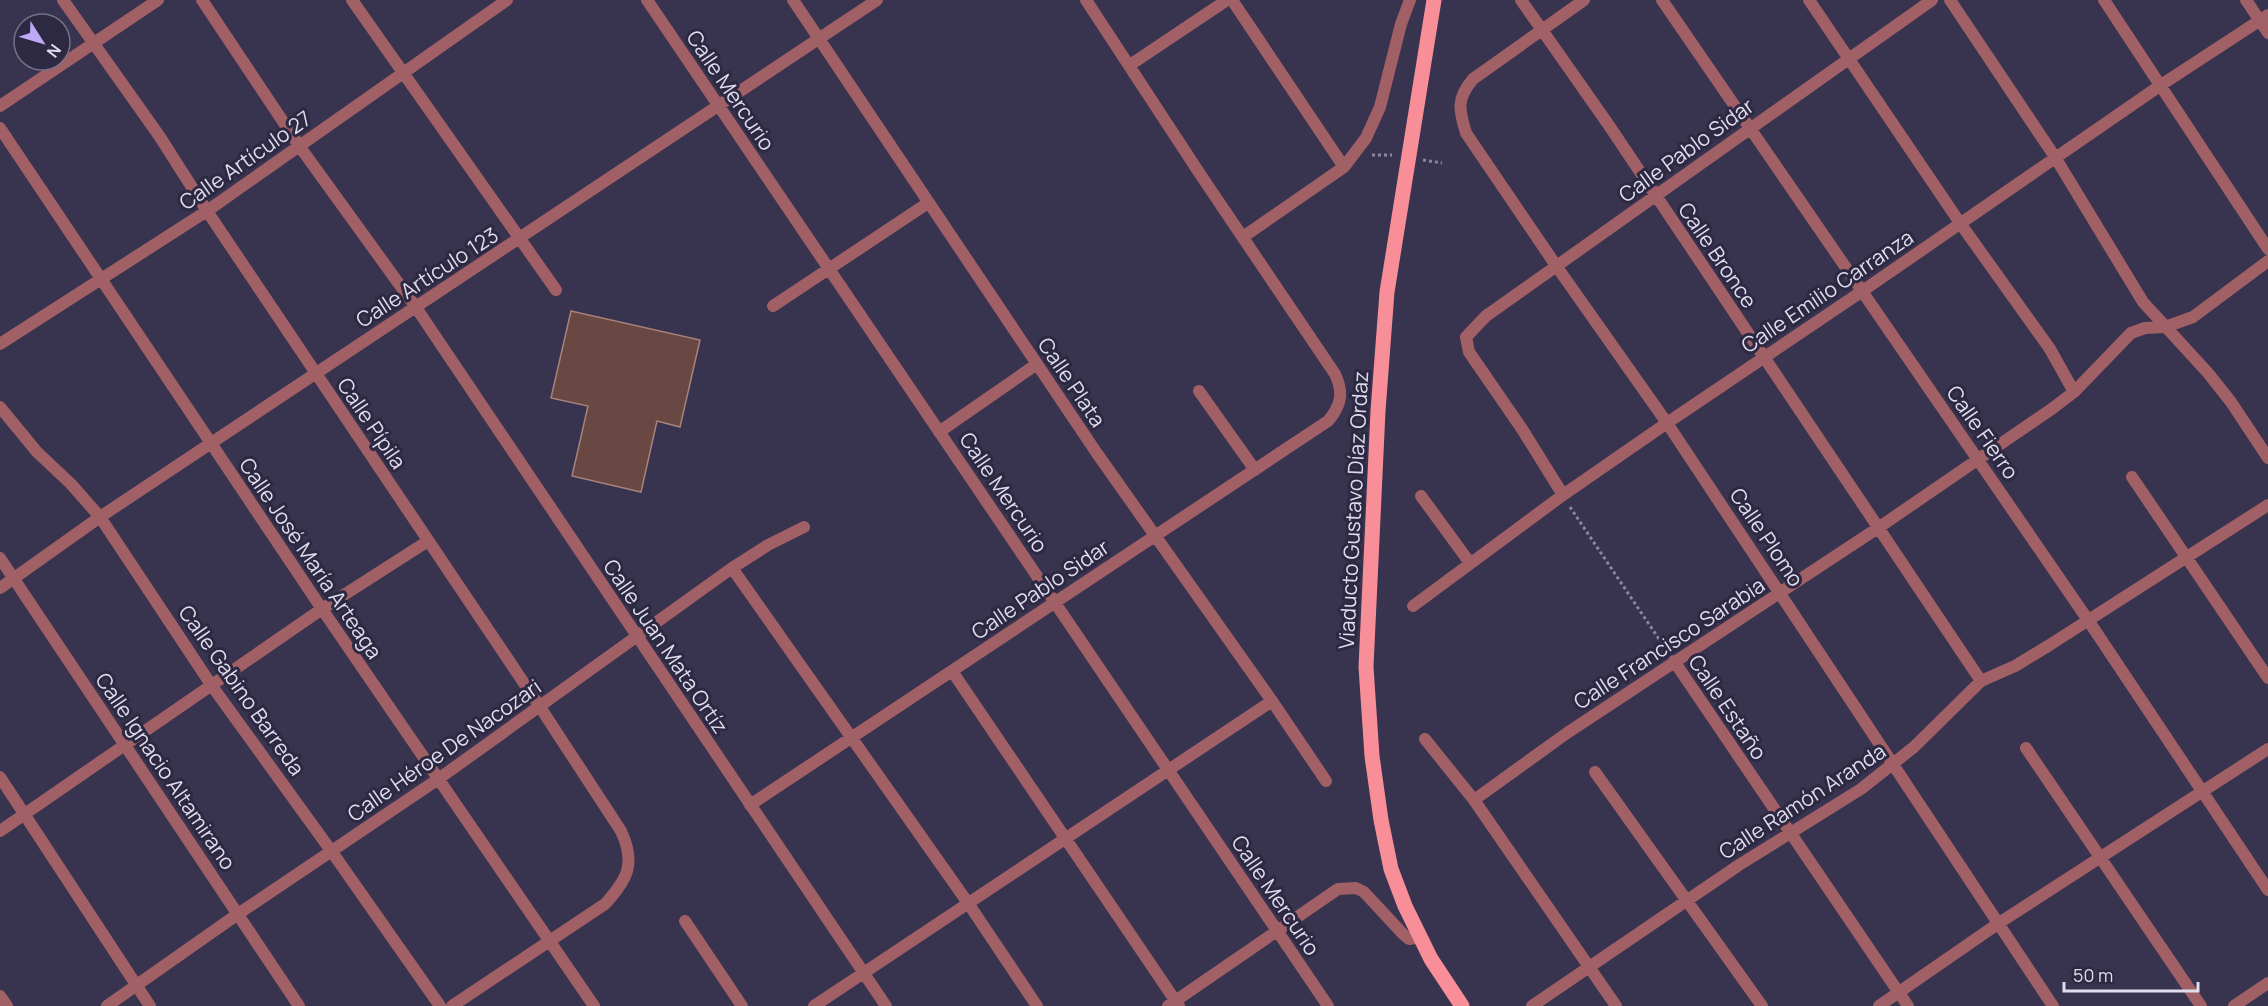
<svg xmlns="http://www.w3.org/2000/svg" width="2268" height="1006" font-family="Manrope,sans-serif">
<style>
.building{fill:#694742;stroke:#a7827b;stroke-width:1.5}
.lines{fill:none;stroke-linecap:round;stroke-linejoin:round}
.path{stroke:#8a879d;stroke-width:3;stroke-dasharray:3 3;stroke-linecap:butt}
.minor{stroke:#a16065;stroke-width:12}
.tertiary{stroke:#a16065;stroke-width:12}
.primary{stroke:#f88e97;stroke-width:15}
.labels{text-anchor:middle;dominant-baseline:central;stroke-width:6;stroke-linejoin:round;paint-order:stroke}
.street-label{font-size:21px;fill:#dfddee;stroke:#2e2943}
</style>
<rect width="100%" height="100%" fill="#38334e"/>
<!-- building -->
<path class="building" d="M571,311L700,340L680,427L657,421L641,492L572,476L588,406L551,398Z"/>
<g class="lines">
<!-- path -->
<path class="path" d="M1372,155H1392
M1423,160L1442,163
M1570,507L1667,651"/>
<!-- minor -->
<path class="minor" d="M63,0L160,137L207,211L540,707L621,831C636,863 628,879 605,904L452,1006
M202,0L300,147L415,306L886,1006
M352,0L556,290
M647,0L1328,1006
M793,0L1096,452L1272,701L1326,781
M1232,0L1344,167
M1521,0L1608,124L1981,681
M1584,0L1473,79C1456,99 1459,110 1466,133L1557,267L1667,423L2053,1006
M1662,0L2088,620L2268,890
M1809,0L1960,223L2050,349L2074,392
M1950,0L2055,157L2143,302L2208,373L2231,402L2268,458
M2104,0L2268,249
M2246,0L2268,33
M1130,65L1227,0
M0,106L158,0
M0,128L322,609L594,1006
M1243,237L1344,167L1366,138L1380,107L1401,24L1410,0
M773,306L928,203
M0,344L207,211L507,0
M1199,391L1255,470
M0,407L37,452L71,484L100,517L212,686L332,852L440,1006
M939,432L1037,364
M2132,477L2268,678
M1563,495L1522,429L1469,352L1466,337L1486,316L1932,0
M1421,496L1470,563
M732,568L968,903L1037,1006
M0,588L100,517L877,0
M1413,606L1563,495L1667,423L1861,292L2161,85L2268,15
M1674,661L1908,1006
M952,671L1179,1006
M1425,739L1474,800L1616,1006
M2026,748L2201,1006
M1595,772L1762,1006
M0,777L150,1006
M1474,800L1567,733L1878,528L2053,408L2074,392L2131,333L2145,328L2165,327L2193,317L2268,261
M750,805L1328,421C1341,406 1344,393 1335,374L1200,174L1086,0
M0,831L322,609L428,541
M685,921L742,1006
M0,996L7,1006
M107,1006L238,914L437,780L732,568L768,545L804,527
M814,1006L1272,701
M1168,1006L1338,889L1356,888L1364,892L1403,934L1409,939L1420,937
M1532,1006L1739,865L1861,789L1914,747L1981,681L2015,666L2048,646L2268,505
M1879,1006L1999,923L2268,749"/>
<!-- tertiary -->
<path class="tertiary" d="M0,558L299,1006
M2234,1006L2268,983"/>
<!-- primary -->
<path class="primary" d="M1434,0L1387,292L1378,411L1366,667L1372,756L1381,820L1391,869L1405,906L1431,959L1462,1006"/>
</g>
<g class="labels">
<!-- street labels -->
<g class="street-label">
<text transform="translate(731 90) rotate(56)">Calle Mercurio</text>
<text transform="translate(1686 150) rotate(-36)">Calle Pablo Sidar</text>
<text transform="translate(245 160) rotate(-35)">Calle Artículo 27</text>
<text transform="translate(1718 255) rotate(56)">Calle Bronce</text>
<text transform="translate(427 277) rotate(-33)">Calle Artículo 123</text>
<text transform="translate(1827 291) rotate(-34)">Calle Emilio Carranza</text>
<text transform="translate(1072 382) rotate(56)">Calle Plata</text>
<text transform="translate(372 423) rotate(56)">Calle Pípila</text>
<text transform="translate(1983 432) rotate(55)">Calle Fierro</text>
<text transform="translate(1004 492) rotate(56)">Calle Mercurio</text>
<text transform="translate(1353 510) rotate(-87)">Viaducto Gustavo Díaz Ordaz</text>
<text transform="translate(1767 537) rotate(56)">Calle Plomo</text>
<text transform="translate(311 558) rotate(56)">Calle José María Arteaga</text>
<text transform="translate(1040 589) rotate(-34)">Calle Pablo Sidar</text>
<text transform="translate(1669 643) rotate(-33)">Calle Francisco Sarabia</text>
<text transform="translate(666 646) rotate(56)">Calle Juan Mata Ortíz</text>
<text transform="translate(242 690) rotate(55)">Calle Gabino Barreda</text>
<text transform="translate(1728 707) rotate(56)">Calle Estaño</text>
<text transform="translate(444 750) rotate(-35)">Calle Héroe De Nacozari</text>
<text transform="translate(166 771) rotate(56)">Calle Ignacio Altamirano</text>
<text transform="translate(1802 801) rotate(-33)">Calle Ramón Aranda</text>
<text transform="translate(1276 895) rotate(56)">Calle Mercurio</text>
</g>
</g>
<!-- north arrow -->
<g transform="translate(42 42) rotate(127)"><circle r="28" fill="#2e2943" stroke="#757187" stroke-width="1.5"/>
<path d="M0-4.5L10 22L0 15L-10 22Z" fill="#bda9f5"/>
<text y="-9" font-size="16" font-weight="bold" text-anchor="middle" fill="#dfddee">N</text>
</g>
<!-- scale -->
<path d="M2064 982v9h134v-9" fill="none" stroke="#dfddee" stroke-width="3"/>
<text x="2073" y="982" font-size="18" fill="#dfddee" stroke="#2e2943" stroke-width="4.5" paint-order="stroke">50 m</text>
</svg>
